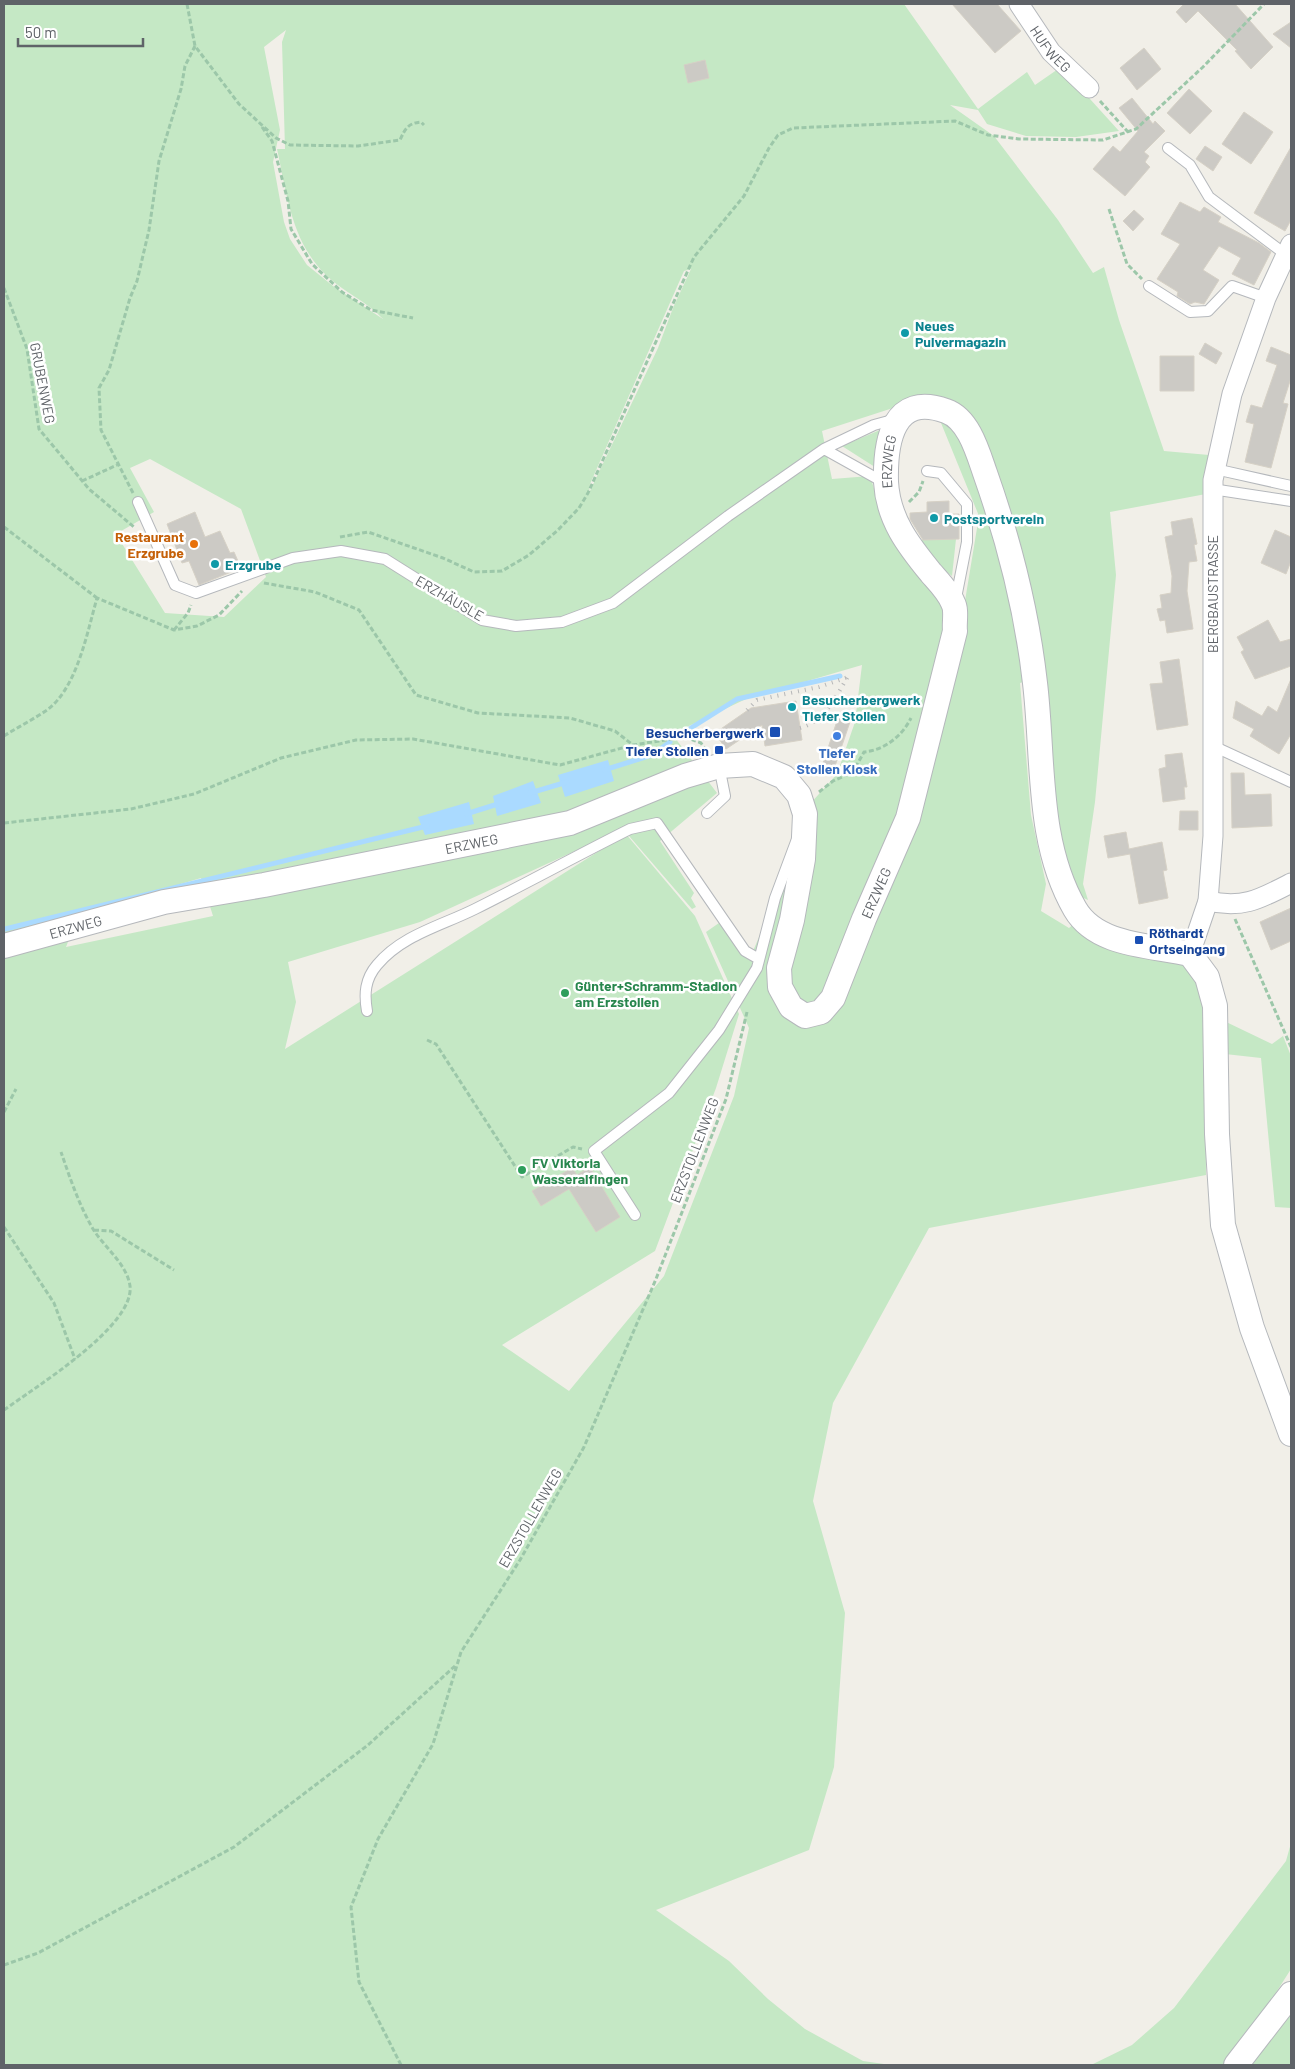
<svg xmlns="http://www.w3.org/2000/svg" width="1295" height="2069" font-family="Barlow,sans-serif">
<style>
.green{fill:#c5e8c5;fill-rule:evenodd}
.water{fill:#aadaff}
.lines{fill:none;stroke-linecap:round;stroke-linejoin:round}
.stream{stroke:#aadaff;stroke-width:5}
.building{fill:#cccac5;stroke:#d6d1c6}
.service-casing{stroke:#b5b8bc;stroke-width:12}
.minor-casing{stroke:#b5b8bc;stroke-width:21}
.tertiary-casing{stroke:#b5b8bc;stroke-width:26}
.path{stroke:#9cc7a9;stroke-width:3;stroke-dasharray:5 2.5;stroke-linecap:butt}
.service{stroke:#fff;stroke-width:10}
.minor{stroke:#fff;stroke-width:19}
.tertiary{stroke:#fff;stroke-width:24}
.rail{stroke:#b6b7b8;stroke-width:4;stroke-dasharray:1 6;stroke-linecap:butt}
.culture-dot{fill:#0f9aa8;stroke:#fff;stroke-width:2}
.food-dot{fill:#e8710a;stroke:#fff;stroke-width:2}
.transit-dot{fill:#1a4fb4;stroke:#fff;stroke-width:2}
.shop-dot{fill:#3f7fe0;stroke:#fff;stroke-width:2}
.leisure-dot{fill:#2e9e5b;stroke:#fff;stroke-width:2}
.labels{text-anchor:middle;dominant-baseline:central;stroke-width:5;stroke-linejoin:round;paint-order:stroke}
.street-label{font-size:14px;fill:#5f6368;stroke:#fff}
.culture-label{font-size:14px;font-weight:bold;fill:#0d838f;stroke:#fff;text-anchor:start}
.food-label{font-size:14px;font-weight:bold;fill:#c56008;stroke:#fff;text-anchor:end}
.transit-label{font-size:14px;font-weight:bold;fill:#164399;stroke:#fff;text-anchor:end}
.shop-label{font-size:14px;font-weight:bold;fill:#366cbe;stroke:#fff}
.leisure-label{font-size:14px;font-weight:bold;fill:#27864d;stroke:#fff;text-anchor:start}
</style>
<rect width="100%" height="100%" fill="#f1efe8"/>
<!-- green -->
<path class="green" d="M4,4H904L978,109L1027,72L1035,85L1061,67L1119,131L1076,137L1026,136L987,124L978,110L950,105L994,136L1058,220L1093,273L1104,267L1119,320L1164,451L1209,455L1206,494L1110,512L1116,575L1095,802L1083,884L1088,900L1075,894L1051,799L1041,676L1020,683L1031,815L1046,884L1041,911L1069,928L1075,923L1168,957L1192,969L1205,995L1206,1175L929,1228L833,1403L813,1501L845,1613L834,1767L809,1850L656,1910L729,1961L768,1999L805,2029L863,2061L891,2065H4ZM286,30L282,42L285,149H277C287,194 291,241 326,275C343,292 367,301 383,319L333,286L307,265L290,239L284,222L273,162L280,130L264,47ZM691,269L673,308L658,348L589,493L590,484L684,271ZM930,396L979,516L963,613L878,501L870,476L832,479L822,431ZM150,459L241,509L266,577L224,617L165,613L116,534L154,512L130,468ZM862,665L855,722L837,774L809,805L790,865L750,958L743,955L719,923L706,932L749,1028L734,1096L664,1276L569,1391L502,1345L655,1251L716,1088L739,1014L695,916L626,834L285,1049L296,1002L288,962L420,922L623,829L692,909L696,907L691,898L694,893L660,841L717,793L672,734L746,699ZM201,878L213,916L66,947L79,914Z
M880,430L878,469L842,446Z
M956,539L952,576L928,557L915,540Z
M1222,1020L1272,1044L1283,1036L1291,1056V1208L1275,1207L1261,1058L1225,1054Z
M1291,1843V1969L1265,2010L1224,2065H1091L1132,2045L1174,2008L1286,1861Z
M1291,2005V2065H1248Z"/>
<!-- water -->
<path class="water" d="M608,760L614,781L565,797L558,775Z
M533,781L541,803L497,816L493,796Z
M469,802L474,824L425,835L418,817Z"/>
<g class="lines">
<!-- stream -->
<path class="stream" d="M683,733L737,699L840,676
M604,770L652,755L670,742
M530,793L567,782
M466,814L501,803
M5,929L427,826"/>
</g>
<!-- building -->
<path class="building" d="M952,4H997L1021,31L995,53Z
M1184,4H1235L1273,47L1251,69L1235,51L1237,50L1198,11L1186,23L1176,12Z
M1291,22V48L1273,34Z
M1144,48L1161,69L1137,90L1120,68Z
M705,60L709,78L688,83L684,65Z
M1189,89L1212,111L1190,134L1167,113Z
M1132,98L1153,124L1155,121L1165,131L1144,152L1149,156L1145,162L1150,167L1125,196L1093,169L1113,146L1120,152L1138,131L1119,108Z
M1244,112L1273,132L1251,164L1222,144Z
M1205,146L1222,157L1213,171L1196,159Z
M1291,147V220L1285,231L1254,213Z
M1180,202L1200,212L1204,207L1221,217L1218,222L1259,243L1271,252L1254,285L1232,274L1241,258L1219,246L1203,270L1219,280L1204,304L1195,302L1190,304L1177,296L1178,292L1157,279L1180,244L1161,234Z
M1134,210L1144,219L1133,231L1123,221Z
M1205,343L1222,353L1216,364L1199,354Z
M1271,347L1291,355V378L1283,403L1288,404L1271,468L1245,462L1254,424L1246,422L1251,405L1262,408L1277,365L1266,361Z
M1160,356H1194V391H1160Z
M949,501V514H959V539L923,540L910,519V513L927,512V502Z
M195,512L205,537L220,531L230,553L234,552L241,568L199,585L189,561L182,563L167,524Z
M1192,518L1197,544L1194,545L1197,561L1189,562L1187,591L1193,629L1167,633L1165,620L1160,621L1157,609L1162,608L1160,595L1171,593L1172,576L1165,537L1173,535L1171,522Z
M1275,530L1291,537V561L1286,574L1261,563Z
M1268,620L1280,642L1291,639V666L1255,679L1241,652L1244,650L1237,637Z
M1179,659L1188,725L1157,730L1150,684L1163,683L1160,662Z
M1291,679V734L1279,754L1250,736L1254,729L1233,718L1236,701L1262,716L1268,706L1277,712Z
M796,701L802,740L765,746L762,725L726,749L715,733L751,708Z
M839,715L851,719L834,769L822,766Z
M1182,753L1187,787H1184L1185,799L1163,802L1159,769L1166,767L1165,755Z
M1231,773H1244L1245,795L1271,794L1272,826L1232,828Z
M1180,811H1198V830H1179Z
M1126,832L1129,849L1162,842L1167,870L1163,871L1168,898L1139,904L1130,854L1108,858L1104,836Z
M1291,908V941L1271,950L1260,922Z
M590,1167L620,1217L596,1232L569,1189L541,1206L532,1191L572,1168L577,1175Z"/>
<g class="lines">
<defs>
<path id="service" d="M1168,148L1190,165L1209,197L1285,254
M1149,286L1190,312L1208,311L1232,286L1266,298
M824,449L874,425L896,419
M1215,469L1291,486
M927,471L941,473L967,504V542L956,598
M1212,489L1291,501
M138,502L175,585L196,593L293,558L341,551L385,559L482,620L516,626L562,622L613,603L728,516L824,449L885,483
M1213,746L1291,782
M707,813L725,796L719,766
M367,1011C364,994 365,979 377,965C402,935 441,926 475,909C527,883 578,855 630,829L657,823L745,951L759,959
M635,1215L594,1151L669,1093L719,1030L757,968L775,898L797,839"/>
<g id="minor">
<path id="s1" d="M1019,4L1051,52L1089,88"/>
<path d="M1208,901C1243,909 1260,899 1291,883"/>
<path d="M1190,954L1208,901L1213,836V480L1232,394L1266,298L1291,244"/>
</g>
<g id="tertiary">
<path id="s2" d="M4,946L164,902L264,885L570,823L685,776L719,766L753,764L784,777L799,795L805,814L803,859L792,920L779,968L780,987L791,1007L805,1016L821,1012L833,998L864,919L908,818L955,631C954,623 957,610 953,603C949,592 938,581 931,573C908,545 888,519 886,482C885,441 893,392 946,411C969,419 978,453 985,473C1009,541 1027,612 1035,683C1044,758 1036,842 1075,909C1097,947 1153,945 1190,954L1207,977L1215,1006L1217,1134L1223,1225L1252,1328L1291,1434"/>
<path d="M1236,2065L1291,1994"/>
</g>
</defs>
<!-- service casing -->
<use href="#service" class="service-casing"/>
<!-- minor casing -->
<use href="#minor" class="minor-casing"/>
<!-- tertiary casing -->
<use href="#tertiary" class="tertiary-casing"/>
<!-- path -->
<path class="path" d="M187,4L195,46L239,104L276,138L290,145L358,146L400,140C405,129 408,123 421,122L424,125
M1100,101L1128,132
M262,127L272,141L288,201L291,229L312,264L342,292L371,310L413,318
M1109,209L1127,264L1142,279
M4,288L27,349L39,429L89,489L134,527
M82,481L117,465
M133,493L101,430L99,388L109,370L130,298L137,281L149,230L159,161L181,89L185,66L195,46
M909,502L919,492L923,481
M4,527L97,598
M340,537L368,532L443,558L474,572L502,571L529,555L558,530L579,508L588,493L694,257L744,196L769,148L778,135L793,128L955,121L988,135L1019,139L1103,140L1136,129L1203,67L1264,4
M264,583L315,592L359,610L416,695L478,713L570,718L615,731L633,745
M174,630L188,613L191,605
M4,736C18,727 34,719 47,710C77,688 87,633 97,598L174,630L197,626L219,615L242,591
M819,792L833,781L853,772L864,752C885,750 902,736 911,718
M4,823L131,809L194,794L281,758L356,740L413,739L560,765L633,745L685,737L701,743L706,750
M1235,919L1291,1047
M427,1040L436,1044L522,1177L573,1147L582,1149
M4,1112L16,1089
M4,1227L54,1303L75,1359
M94,1230L111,1231L174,1270
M4,1410C34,1388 135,1326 130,1286C127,1264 104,1247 93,1229C79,1205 70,1178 61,1152
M4,1965L38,1953L234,1847L368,1745L455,1666
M401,2065L359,1982L351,1907L378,1839L433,1744L461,1652L520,1560L584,1447L656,1279L726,1099L747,1012"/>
<!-- service -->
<use href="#service" class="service"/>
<!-- minor -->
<use href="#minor" class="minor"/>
<!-- tertiary -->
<use href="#tertiary" class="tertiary"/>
<!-- rail -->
<path class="rail" d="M747,710L757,700L819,687L848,677
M800,728C827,720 835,697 849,675
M754,730L763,734"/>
</g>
<!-- markers -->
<g class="culture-dot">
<circle cx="905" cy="333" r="5"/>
<circle cx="934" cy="518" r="5"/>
<circle cx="215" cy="564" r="5"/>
<circle cx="792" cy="707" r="5"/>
</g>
<circle class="food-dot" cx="194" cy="544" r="5"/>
<g class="transit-dot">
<rect x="769" y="726" width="12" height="12" rx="2.5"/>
<rect x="714" y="745" width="10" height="10" rx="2.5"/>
<rect x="1134" y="935" width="10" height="10" rx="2.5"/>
</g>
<circle class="shop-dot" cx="837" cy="736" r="5"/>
<g class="leisure-dot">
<circle cx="565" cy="993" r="5"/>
<circle cx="522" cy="1170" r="5"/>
</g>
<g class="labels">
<!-- street labels -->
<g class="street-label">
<text stroke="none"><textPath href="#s1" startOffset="55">HUFWEG</textPath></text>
<text transform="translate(43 383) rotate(79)">GRUBENWEG</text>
<text stroke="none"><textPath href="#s2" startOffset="1678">ERZWEG</textPath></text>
<text transform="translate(1212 594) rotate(-90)">BERGBAUSTRASSE</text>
<text transform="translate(450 598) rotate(30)">ERZHÄUSLE</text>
<text stroke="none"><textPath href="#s2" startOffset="479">ERZWEG</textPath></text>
<text stroke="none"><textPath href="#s2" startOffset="1214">ERZWEG</textPath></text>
<text stroke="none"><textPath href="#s2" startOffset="74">ERZWEG</textPath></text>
<text transform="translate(694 1150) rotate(-69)">ERZSTOLLENWEG</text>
<text transform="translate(530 1518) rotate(-60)">ERZSTOLLENWEG</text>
</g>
<!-- culture labels -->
<g class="culture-label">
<text x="915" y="325">Neues<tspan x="915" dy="16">Pulvermagazin</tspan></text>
<text x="944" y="518">Postsportverein</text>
<text x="225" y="564">Erzgrube</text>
<text x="802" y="699">Besucherbergwerk<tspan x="802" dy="16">Tiefer Stollen</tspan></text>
</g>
<!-- food labels -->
<g class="food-label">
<text x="184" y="536">Restaurant<tspan x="184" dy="16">Erzgrube</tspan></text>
</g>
<!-- transit labels -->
<g class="transit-label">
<text x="764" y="732">Besucherbergwerk</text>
<text x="709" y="750">Tiefer Stollen</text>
<text x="1149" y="932" text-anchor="start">Röthardt<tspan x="1149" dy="16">Ortseingang</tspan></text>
</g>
<!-- shop labels -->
<g class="shop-label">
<text x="837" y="752">Tiefer<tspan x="837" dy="16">Stollen Kiosk</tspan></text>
</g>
<!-- leisure labels -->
<g class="leisure-label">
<text x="575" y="985">Günter+Schramm-Stadion<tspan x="575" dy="16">am Erzstollen</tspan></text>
<text x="532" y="1162">FV Viktoria<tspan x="532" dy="16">Wasseralfingen</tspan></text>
</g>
</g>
<!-- border -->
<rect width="1295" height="2069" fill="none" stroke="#5f6368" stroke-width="10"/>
<!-- scale -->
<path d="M18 38v8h125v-8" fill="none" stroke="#5f6368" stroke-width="2.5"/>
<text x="25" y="38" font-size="15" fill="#5f6368" stroke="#ffffff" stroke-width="4" paint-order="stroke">50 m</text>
</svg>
